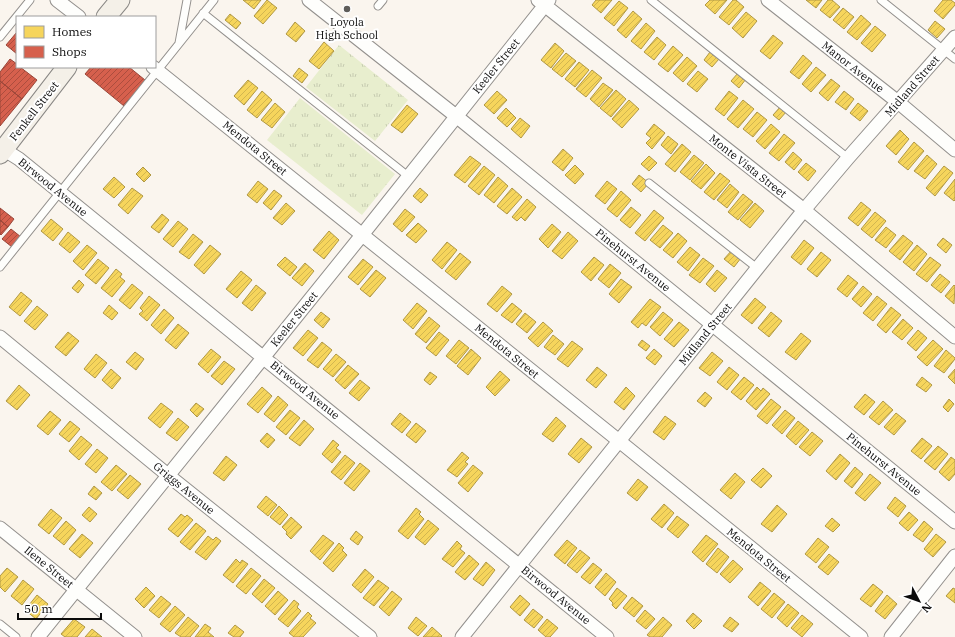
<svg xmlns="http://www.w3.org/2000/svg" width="955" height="637" font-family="'IBM Plex Serif',serif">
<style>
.grass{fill:url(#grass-tufts)}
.homes{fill:url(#homes-hatch);stroke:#b09844}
.shops{fill:url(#shops-hatch);stroke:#994639}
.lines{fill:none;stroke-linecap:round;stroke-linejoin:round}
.lane-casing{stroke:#93908d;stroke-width:9}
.street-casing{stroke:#93908d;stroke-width:15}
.secondary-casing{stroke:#898784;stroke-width:21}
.lane{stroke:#fefefc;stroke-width:7}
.street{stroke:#fefefc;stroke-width:13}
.secondary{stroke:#f4f0e8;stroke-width:19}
.poi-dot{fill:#5f5d5a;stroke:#fff;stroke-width:1.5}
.labels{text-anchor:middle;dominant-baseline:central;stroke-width:4;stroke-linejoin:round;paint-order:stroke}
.poi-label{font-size:11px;fill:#0b0b0b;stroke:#fff}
.street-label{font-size:11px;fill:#0b0b0b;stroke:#fff}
</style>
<defs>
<pattern id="grass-tufts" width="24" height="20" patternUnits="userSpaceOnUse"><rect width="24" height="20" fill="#e8eece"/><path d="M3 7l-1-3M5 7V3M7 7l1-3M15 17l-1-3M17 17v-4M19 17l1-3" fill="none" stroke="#c6cbb0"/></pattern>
<pattern id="homes-hatch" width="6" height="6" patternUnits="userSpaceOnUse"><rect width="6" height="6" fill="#f6d55c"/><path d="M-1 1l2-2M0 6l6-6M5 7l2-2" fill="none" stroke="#d2b64f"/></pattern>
<pattern id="shops-hatch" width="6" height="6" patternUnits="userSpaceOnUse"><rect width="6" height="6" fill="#d6604d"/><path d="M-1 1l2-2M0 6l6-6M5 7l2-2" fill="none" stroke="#ac4d3e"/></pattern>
</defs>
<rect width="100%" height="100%" fill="#faf5ee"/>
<!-- grass -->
<path class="grass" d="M339,45L408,100L375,141L306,87Z
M300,98L395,174L362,215L267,140Z"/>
<!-- homes -->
<path class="homes" d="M243,0H261L254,9Z
M267,0L277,8L263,24L254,16Z
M596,0H612L601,13L592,5Z
M710,0H727L715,14L705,5Z
M733,0H736L744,7L729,25L719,17Z
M806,0H822L816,8Z
M828,0H832L840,7L830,18L820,10Z
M943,0H951L955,3V5L943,19L934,11Z
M619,1L628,8L614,26L604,18Z
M843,8L854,17L844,29L833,20Z
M633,11L642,19L626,38L617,30Z
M746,12L757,21L743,38L732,28Z
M230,14L241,23L236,29L225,20Z
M861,15L871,24L857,40L847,32Z
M935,21L945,29L937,38L928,30Z
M295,22L305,31L296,42L286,34Z
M646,23L655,31L641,49L631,41Z
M875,26L886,35L872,52L861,43Z
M773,35L783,43L770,59L760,51Z
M657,37L666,45L654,60L644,52Z
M324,42L334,51L319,69L309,61Z
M555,43L564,51L551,68L541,60Z
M673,46L683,55L668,72L658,64Z
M710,52L719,59L712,67L704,60Z
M566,53L576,61L562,77L552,69Z
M803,55L812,63L799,79L790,72Z
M687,57L697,66L683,82L673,73Z
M579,62L589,70L575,87L565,79Z
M816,67L826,75L811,92L802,84Z
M299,68L308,75L302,83L293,76Z
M592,70L602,78L586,97L576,89Z
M698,71L708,79L697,92L687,84Z
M738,73L746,79L739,88L731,81Z
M831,79L840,86L828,101L819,93Z
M248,80L258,88L244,105L234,96Z
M603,83L613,90L599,107L590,99Z
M616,90L626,99L611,117L600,108Z
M262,91L272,100L257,118L247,110Z
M497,91L507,100L494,114L484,105Z
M729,91L738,98L724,116L715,109Z
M844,91L854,99L846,110L835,102Z
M629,100L639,109L622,128L612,119Z
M743,100L754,109L738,128L727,119Z
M275,103L285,112L272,128L261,120Z
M858,103L868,111L860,121L850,113Z
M407,105L418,114L402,133L391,125Z
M781,106L787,111L779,120L773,115Z
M506,108L516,118L507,127L497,118Z
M757,112L767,120L753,137L743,129Z
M520,118L530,126L521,138L511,129Z
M654,124L665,133L652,149L646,143L651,138L646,134Z
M771,124L780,132L765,149L756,141Z
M900,130L909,139L896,155L886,146Z
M784,134L795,143L779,161L769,153Z
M668,136L678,144L671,154L661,145Z
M914,142L924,151L908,170L898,162Z
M682,144L691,152L675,172L665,164Z
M563,149L573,158L563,171L552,162Z
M793,152L802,160L794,170L785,162Z
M694,155L704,163L690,180L680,172Z
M927,155L937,164L925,179L914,171Z
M470,156L481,164L465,183L454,175Z
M649,156L657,163L649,171L641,164Z
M806,163L816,171L808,181L798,172Z
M706,164L715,173L701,189L691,181Z
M575,165L584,174L575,184L565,175Z
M484,166L495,175L479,195L468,186Z
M944,166L953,173L935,196L926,188Z
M143,167L151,175L144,182L136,174Z
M720,173L730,181L714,200L704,192Z
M639,175L649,183L641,192L632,184Z
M114,177L125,187L114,198L103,189Z
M498,177L508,186L494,203L484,195Z
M955,179V200L954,201L944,193Z
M258,181L268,189L257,203L247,195Z
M607,181L617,189L605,204L595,196Z
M730,184L739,192L727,208L717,200Z
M132,188L143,196L128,214L118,205Z
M420,188L428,195L421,203L413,196Z
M512,188L522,197L507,214L497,206Z
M274,190L282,196L271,210L263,203Z
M621,191L631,200L617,217L607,209Z
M743,194L753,202L738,220L728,212Z
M527,199L536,207L525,221L521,217L517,221L512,217Z
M861,202L871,210L858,226L848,218Z
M286,203L295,211L282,225L273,218Z
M755,203L764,211L750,228L740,220Z
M631,207L641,215L630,228L620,220Z
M405,209L415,217L402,232L393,224Z
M654,210L664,218L645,241L635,233Z
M875,212L886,221L872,238L861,229Z
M162,214L169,220L159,233L151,227Z
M51,219L63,229L53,241L41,231Z
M178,221L188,229L173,247L163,239Z
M418,223L427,231L416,243L406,235Z
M552,224L561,232L548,248L539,239Z
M663,225L673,233L660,248L650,240Z
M886,227L896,235L886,248L875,240Z
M329,231L339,240L324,259L313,250Z
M68,232L80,242L70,253L59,244Z
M568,232L578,241L562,259L552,251Z
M678,233L687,241L673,258L663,250Z
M193,234L203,242L189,259L179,252Z
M903,235L913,243L900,260L889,251Z
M943,238L952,245L946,253L937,245Z
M804,240L814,248L801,265L791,257Z
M447,242L457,250L442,269L432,260Z
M87,245L97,253L83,270L73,261Z
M210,245L221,254L204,274L194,265Z
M917,245L927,254L914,271L903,262Z
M690,247L700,255L688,271L677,262Z
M732,250L741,258L734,267L724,259Z
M821,252L831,260L817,277L807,269Z
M460,253L471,262L456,280L445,271Z
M285,257L297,267L290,276L277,265Z
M594,257L604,265L591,281L581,272Z
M930,257L941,265L927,282L916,274Z
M703,258L714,266L700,283L689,275Z
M98,259L109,268L96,284L85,275Z
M363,259L373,267L358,285L348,277Z
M305,263L314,271L302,286L292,278Z
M610,264L621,273L609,288L598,279Z
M116,269L122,274L120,277L125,281L112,297L101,288Z
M376,270L386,278L370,297L360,289Z
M717,270L727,278L715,292L706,284Z
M241,271L252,280L237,298L226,289Z
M940,274L950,282L941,293L931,285Z
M848,275L858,283L847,297L837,289Z
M621,279L632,287L619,303L609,294Z
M79,280L84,285L78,293L72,288Z
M132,284L143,293L130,309L119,300Z
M256,285L266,293L252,311L242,303Z
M954,285L955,286L954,304L945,296Z
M502,286L512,294L497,312L487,304Z
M863,286L872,294L861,307L852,299Z
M21,292L32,301L20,316L9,307Z
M149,296L160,305L147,321L139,314L143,311L140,308Z
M877,296L887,304L873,321L863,313Z
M755,298L766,307L752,324L741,315Z
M650,299L661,307L646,326L642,323L638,328L631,322Z
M417,303L427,311L413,329L403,320Z
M512,303L522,311L512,323L501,315Z
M109,305L118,313L112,320L103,313Z
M37,306L48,315L35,330L24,321Z
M891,307L901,315L886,333L877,325Z
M164,309L174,318L161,334L151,325Z
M321,312L330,319L323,328L314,320Z
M663,312L673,320L660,336L650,327Z
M771,312L782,321L769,337L758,328Z
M525,313L536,322L527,333L516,324Z
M429,317L440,326L426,343L415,334Z
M903,319L913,328L902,340L892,332Z
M543,322L553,331L538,347L528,338Z
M679,322L689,330L674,347L664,339Z
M178,324L189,333L176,349L165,340Z
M308,330L318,338L303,356L293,348Z
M918,330L927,338L916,351L907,343Z
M68,332L79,341L66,356L55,347Z
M439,332L449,340L436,356L426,348Z
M801,333L811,341L796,360L785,352Z
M553,335L564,344L555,355L544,347Z
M459,340L469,348L456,364L446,356Z
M642,340L650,346L646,351L638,345Z
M933,340L943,349L927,366L917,357Z
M572,341L583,349L568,367L557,359Z
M322,342L332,350L318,368L307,360Z
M211,349L221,357L208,373L198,364Z
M471,349L481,358L468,375L457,366Z
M654,349L662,356L655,365L646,358Z
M946,350L955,358V359L944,373L934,366Z
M135,352L144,359L136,370L126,362Z
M712,352L723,361L710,376L699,368Z
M96,354L107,363L95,378L84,369Z
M336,354L346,362L333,377L323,369Z
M224,361L235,369L222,385L211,376Z
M348,365L359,374L345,389L335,380Z
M597,367L607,375L596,388L586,380Z
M729,367L739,375L727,390L717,382Z
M111,369L121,378L112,389L102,380Z
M955,369V384L948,377Z
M500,371L510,380L495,396L486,387Z
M430,372L437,377L430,385L424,380Z
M744,377L754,385L741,400L731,392Z
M922,377L932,385L926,392L916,385Z
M360,380L370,388L359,401L349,393Z
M19,385L30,395L17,410L6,401Z
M262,387L272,396L258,413L247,404Z
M626,387L635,396L624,410L614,402Z
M757,387L761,391L763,388L770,394L756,410L746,401Z
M705,392L712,398L705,407L697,401Z
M865,394L875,402L864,415L854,407Z
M278,396L288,405L274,422L264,414Z
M771,399L781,407L767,424L757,416Z
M949,399L954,404L948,412L943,407Z
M883,401L893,410L879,425L869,417Z
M161,403L173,412L160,428L148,418Z
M196,403L204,409L197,417L190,410Z
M290,410L300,418L286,435L276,427Z
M785,410L795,418L782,434L772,425Z
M50,411L61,420L48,435L37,426Z
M400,413L411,422L402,433L391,424Z
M896,413L906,421L894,435L884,427Z
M665,416L676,424L664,440L653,432Z
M556,417L566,426L553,442L542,434Z
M178,418L189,427L177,441L166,433Z
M304,420L314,429L300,446L289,438Z
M70,421L80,429L69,442L59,434Z
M798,421L809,430L796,445L786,436Z
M416,423L426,431L416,443L406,435Z
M812,432L823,441L810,456L799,447Z
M267,433L275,440L268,448L260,441Z
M81,436L92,445L79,460L69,451Z
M581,438L592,447L579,463L568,454Z
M922,438L932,446L921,459L911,451Z
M333,440L339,445L336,448L341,452L332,463L322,454Z
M938,446L948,454L935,470L924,461Z
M97,449L108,458L96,473L85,464Z
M462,452L469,458L465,462L468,464L457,477L447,470Z
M840,454L850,463L836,480L826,471Z
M345,455L355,463L341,480L331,472Z
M226,456L237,465L224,481L213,473Z
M951,457L955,460V474L949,481L939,472Z
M360,463L370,471L354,491L344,483Z
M116,465L127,474L112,491L101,482Z
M473,465L483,473L468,492L458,483Z
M855,467L863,474L852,488L844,481Z
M763,468L772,476L761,488L751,480Z
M735,473L745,482L731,499L720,490Z
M870,474L881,483L865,501L855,493Z
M130,475L141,484L128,499L117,490Z
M638,479L648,487L637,501L627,493Z
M94,486L102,493L96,500L88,494Z
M266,496L277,505L268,516L257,507Z
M895,497L906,506L898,517L887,508Z
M664,504L674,513L662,528L651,519Z
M777,505L787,514L772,532L761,524Z
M279,506L288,515L280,525L270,517Z
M89,507L97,514L90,522L82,515Z
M416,508L421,512L419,514L424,519L408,539L398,531Z
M51,509L62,518L49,534L38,525Z
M909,512L918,520L908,531L899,523Z
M181,514L185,517L187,515L193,520L178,537L168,529Z
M677,516L689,525L678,538L667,529Z
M291,517L302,527L291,539L286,534L287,532L282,527Z
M832,518L840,525L833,532L825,526Z
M428,520L439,529L425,545L415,537Z
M66,521L76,530L64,545L53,536Z
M924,521L933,529L923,542L913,535Z
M196,523L206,531L190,550L180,542Z
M356,531L363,537L358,545L350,539Z
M82,534L93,543L80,558L69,549Z
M936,534L946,542L933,557L924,549Z
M323,535L334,543L320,560L310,551Z
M706,535L718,544L703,562L692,552Z
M208,536L213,540L216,537L221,541L206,560L195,552Z
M818,538L829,547L816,563L805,554Z
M567,540L577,548L565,564L554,555Z
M457,541L462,546L460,549L465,553L453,567L442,559Z
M339,543L344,548L342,550L347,555L333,572L323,563Z
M718,548L729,557L717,573L706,564Z
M580,550L590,558L577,573L567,565Z
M829,554L839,562L828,575L818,567Z
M469,555L479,564L465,580L455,572Z
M236,559L240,563L242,560L248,564L233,583L223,575Z
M733,560L743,569L730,583L720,574Z
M486,562L495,570L483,586L473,579Z
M593,563L602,570L590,584L581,577Z
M7,568L18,577L5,592L0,587V576Z
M251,568L261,576L246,594L236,586Z
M365,569L374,577L361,593L352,585Z
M606,573L616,582L605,596L595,587Z
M264,579L275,588L262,603L252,594Z
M23,580L34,589L22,605L11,596Z
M378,580L389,588L374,606L363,598Z
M760,582L771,591L758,606L748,597Z
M873,584L883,592L871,607L860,599Z
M146,587L155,596L144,608L135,599Z
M617,588L627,596L616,609L612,605L613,603L609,599Z
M953,588L955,589V603L946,596Z
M278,591L288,600L275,615L265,606Z
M392,591L402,599L389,616L379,607Z
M774,593L785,602L772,618L761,609Z
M37,595L48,604L36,619L25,610Z
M520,595L530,604L520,616L510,607Z
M887,595L897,604L885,619L875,611Z
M161,596L171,604L159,618L149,610Z
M632,597L643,606L634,617L623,608Z
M294,600L299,604L297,607L301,611L288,627L278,619Z
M788,604L799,613L787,627L777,618Z
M175,606L185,615L170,632L160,624Z
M533,609L543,617L534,628L524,620Z
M645,610L655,619L646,629L636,621Z
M308,612L312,616L310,618L316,623L303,637H294L289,633Z
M693,613L702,621L694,629L686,621Z
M802,615L813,624L802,637L791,628Z
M188,617L199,626L190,637H181L175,633Z
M416,617L427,626L418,636L408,628Z
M663,617L672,625L662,637H650L647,635Z
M730,617L739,624L732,632L723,626Z
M74,619L85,627L77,637H65L61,634Z
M547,619L558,628L550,637H546L538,630Z
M205,624L211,628L208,632L214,637H195Z
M235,625L244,632L240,637H234L228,633Z
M432,627L442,636L441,637H423Z
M92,629L102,637H85Z"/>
<!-- shops -->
<path class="shops" d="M17,32V54L6,45Z
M10,59L17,64V67H20L37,80L22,99L0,81V72Z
M91,67L96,68L97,67H129L145,80L124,106L85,74Z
M0,81L22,99L0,126Z
M0,208L14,219L8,227L0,220Z
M0,220L8,227L1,235L0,234Z
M11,229L21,237L12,247L2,239Z"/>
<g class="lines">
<defs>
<path id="lane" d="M651,0L848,158
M881,0L955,59
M378,6L383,0
M203,13L408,176
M0,37L30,0
M179,43L187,0
M649,183L757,268
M0,267L214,0
M0,624L16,637"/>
<path id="street" d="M57,0L79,17
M309,0L456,116L955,522
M538,0L804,210L955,337
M768,0L898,102L955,150
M153,67L608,432L861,637
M0,147L19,159L607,637
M0,337L169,476L370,637
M0,528L135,637
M38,637L362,235L549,0
M462,637L804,210L848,158L955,37
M891,637L955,556"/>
<path id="secondary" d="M106,17L120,0
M0,154L67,67"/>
</defs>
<!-- lane casing -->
<use href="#lane" class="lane-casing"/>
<!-- street casing -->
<use href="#street" class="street-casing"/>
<!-- secondary casing -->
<use href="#secondary" class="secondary-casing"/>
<!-- lane -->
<use href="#lane" class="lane"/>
<!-- street -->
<use href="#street" class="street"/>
<!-- secondary -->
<use href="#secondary" class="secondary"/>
</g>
<!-- markers -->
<circle class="poi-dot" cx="347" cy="9" r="4"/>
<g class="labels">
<!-- poi labels -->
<g class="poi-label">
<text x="347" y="22">Loyola<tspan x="347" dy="13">High School</tspan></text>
</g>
<!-- street labels -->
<g class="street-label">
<text transform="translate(496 66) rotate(-51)">Keeler Street</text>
<text transform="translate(853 67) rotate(38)">Manor Avenue</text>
<text transform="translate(912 86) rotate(-49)">Midland Street</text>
<text transform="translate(34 111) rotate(-52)">Fenkell Street</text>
<text transform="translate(255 148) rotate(39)">Mendota Street</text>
<text transform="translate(748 166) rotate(38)">Monte Vista Street</text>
<text transform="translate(53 187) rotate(39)">Birwood Avenue</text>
<text transform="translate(633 260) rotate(39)">Pinehurst Avenue</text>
<text transform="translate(294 319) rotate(-51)">Keeler Street</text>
<text transform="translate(705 334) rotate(-51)">Midland Street</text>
<text transform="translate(507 351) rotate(39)">Mendota Street</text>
<text transform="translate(305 390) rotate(39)">Birwood Avenue</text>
<text transform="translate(884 464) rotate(39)">Pinehurst Avenue</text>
<text transform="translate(184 488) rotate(39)">Griggs Avenue</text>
<text transform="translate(759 555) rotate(39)">Mendota Street</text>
<text transform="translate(49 567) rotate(39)">Ilene Street</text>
<text transform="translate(556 595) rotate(39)">Birwood Avenue</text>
</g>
</g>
<!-- legend -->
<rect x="16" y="16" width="140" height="52" fill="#ffffff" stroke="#9d9d9d"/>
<rect x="24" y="26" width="20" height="12" fill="#f6d55c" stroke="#9d9d9d"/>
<text x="52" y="36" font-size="12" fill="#0b0b0b">Homes</text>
<rect x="24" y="46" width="20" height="12" fill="#d6604d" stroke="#9d9d9d"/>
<text x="52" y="56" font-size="12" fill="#0b0b0b">Shops</text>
<!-- north arrow -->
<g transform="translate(919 601) rotate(131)" stroke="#ffffff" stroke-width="3" paint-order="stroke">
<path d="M0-3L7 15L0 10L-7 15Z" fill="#0b0b0b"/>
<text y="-6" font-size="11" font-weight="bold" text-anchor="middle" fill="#0b0b0b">N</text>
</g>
<!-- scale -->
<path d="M18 613v6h83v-6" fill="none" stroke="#0b0b0b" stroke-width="2"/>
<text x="24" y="613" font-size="12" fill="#0b0b0b" stroke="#ffffff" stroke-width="3" paint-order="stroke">50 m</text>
</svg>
